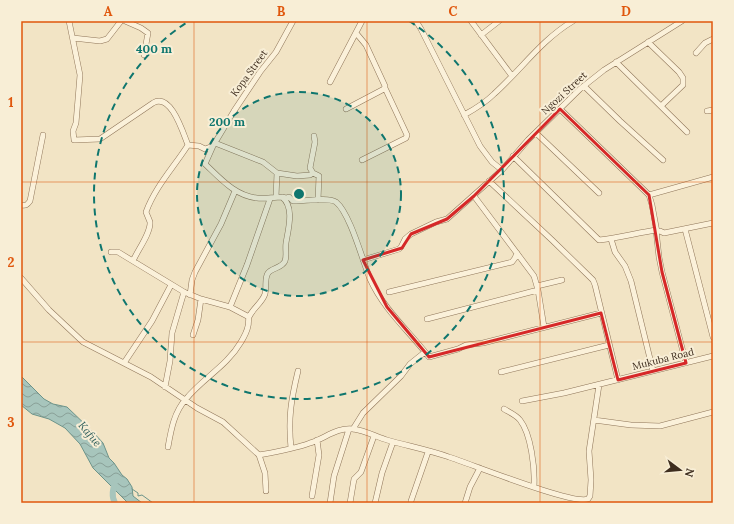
<svg xmlns="http://www.w3.org/2000/svg" width="734" height="524" font-family="Lora,serif">
<style>
.water{fill:url(#water-waves);stroke:#6d948a}
.lines{fill:none;stroke-linecap:round;stroke-linejoin:round}
.stream{stroke:#6d948a;stroke-width:1}
.river{stroke:#a7c5bc;stroke-width:6}
.minor-casing{stroke:#8f7559;stroke-width:6}
.minor{stroke:#fbf1da;stroke-width:5}
.marked{fill:none;stroke:#d62828;stroke-width:3;stroke-linejoin:round}
.grid{fill:none;stroke:#e0570d;stroke-width:1;stroke-opacity:0.55}
.ring{fill:none;stroke:#0f766e;stroke-width:2;stroke-dasharray:7 5}
.labels{text-anchor:middle;dominant-baseline:central;stroke-width:4;stroke-linejoin:round;paint-order:stroke}
.street-label{font-size:10px;fill:#3e2d1e;stroke:#f8eed6}
.water-label{font-size:11px;font-style:italic;fill:#2d5e5b;stroke:#f8eed6}
.centre{fill:#0f766e;stroke:#f8eed6;stroke-width:2}
.ring-label{font-size:12px;text-anchor:middle;font-weight:bold;fill:#0f766e;stroke:#f8eed6;stroke-width:4;stroke-linejoin:round;paint-order:stroke}
.neatline{fill:none;stroke:#e0570d;stroke-width:1.5}
.grid-label{font-size:13px;text-anchor:middle;font-weight:bold;fill:#e0570d}
</style>
<defs>
<pattern id="water-waves" width="16" height="10" patternUnits="userSpaceOnUse"><rect width="16" height="10" fill="#a7c5bc"/><path d="M0 5q4-4 8 0t8 0" fill="none" stroke="#89a098"/></pattern>
</defs>
<rect width="100%" height="100%" fill="#f2e4c5"/>
<!-- water -->
<path class="water" d="M21,376L44,399L53,404L67,407L92,431L103,443L109,458L114,463L122,475L127,479L132,487L133,496L142,503H128L93,468L80,444L65,428L49,419L32,414L21,405Z"/>
<g class="lines">
<!-- stream -->
<path class="stream" d="M132,489L138,493V496L142,495L153,503"/>
<!-- river -->
<path class="river" d="M115,503C111,496 113,489 115,482"/>
<defs>
<path id="minor" d="M69,21L80,75L76,123L73,131L74,140L100,139L153,103C171,92 183,133 188,145
M125,21L141,28L148,33L144,55
M416,21L421,29L480,146L492,162L502,170
M471,21L512,76
M481,35L499,21
M73,38L100,41L107,39L121,21
M648,42L679,72L683,78V85L661,106
M696,53L705,43L713,39
M616,62L687,132
M330,82L362,21
M584,86L620,121L663,160
M346,109L384,89L385,86L366,45L356,33
M560,109L649,195L652,205L657,232
M707,111L713,110
M464,115C475,109 485,103 494,94C521,70 541,40 573,21
M536,133L599,193
M215,143L263,162L277,173L297,176L310,175L313,173L310,168L315,142L314,136
M188,145L199,146L205,149L213,146
M513,156L599,240C618,238 637,233 656,230L657,232L660,231L664,233L713,223
M362,160L406,138L407,135L385,88
M313,173L319,176L318,200
M489,181L552,240L593,280L595,285L618,380
M649,195L713,177
M474,196L534,276L538,290L544,327
M276,197L277,173
M282,197L286,198L289,197L293,201H297C306,201 328,197 336,202C350,213 363,262 370,279C384,310 409,331 429,357L458,349L466,345L483,343L601,313
M21,205C26,206 27,205 30,201L43,135
M685,229L713,337
M656,230L659,257L662,272L686,363
M611,239L615,252L625,266L631,281L653,371
M111,252H118L184,292L201,299L230,307L249,317
M363,260L399,249L401,247L405,239L411,234L436,222L447,219L502,170L528,140L580,89L604,70L682,21
M133,261C137,251 151,233 150,222C149,219 147,215 146,212C155,187 174,167 188,145
M21,278L49,310L83,342L151,377L197,408L223,422L259,455C276,452 294,449 310,443C324,439 337,427 353,429C364,430 377,437 387,440C408,446 429,450 449,457C471,464 573,505 588,499L590,496L591,480L589,451L599,385
M537,286L562,280
M389,292L512,262L515,258L517,253
M190,295L192,280L195,272L221,224L235,191
M230,307L247,265L270,199
M427,319L538,290
M193,335L198,320L201,299
M124,363L152,321L171,285
M501,372L609,345
M165,387L170,361L172,333L184,292
M522,401L564,393L713,356
M504,409C509,412 516,415 520,420C531,434 535,468 534,486
M594,420L631,425L660,426L713,412
M353,429L363,413L401,376L410,364L425,352
M168,447C171,430 174,412 186,399C203,378 227,366 241,342C244,337 247,332 248,326C249,323 248,319 249,317C253,308 262,303 265,294C267,288 264,279 268,273C272,268 282,268 285,261C287,256 285,249 286,243C288,230 295,207 282,197C273,197 265,199 257,198C235,196 220,178 205,164L213,146L234,111L260,72L276,52L293,21
M291,448C288,418 291,400 298,371
M259,455L265,473L266,491
M312,496L319,455L317,440
M411,501L428,452
M330,503L334,476L349,429
M350,503L354,479L361,472L374,436
M375,503L382,473L393,442
M465,503L470,487L480,468"/>
</defs>
<!-- minor casing -->
<use href="#minor" class="minor-casing"/>
<!-- minor -->
<use href="#minor" class="minor"/>
</g>
<!-- marked area -->
<path class="marked" d="M560,109L649,195L662,272L686,363L618,380L601,313L429,357L387,307L363,260L402,248L411,234L447,219L474,196Z"/>
<!-- grid -->
<path class="grid" d="M194,21V503M367,21V503M540,21V503M21,182H713M21,342H713"/>
<!-- distance rings -->
<circle cx="299" cy="194" r="102" fill="#0f766e" fill-opacity=".12"/>
<g class="ring">
<circle cx="299" cy="194" r="102"/>
<path d="M409 21A205 205 0 1 1 189 21"/>
</g>
<g class="labels">
<!-- street labels -->
<g class="street-label">
<text transform="translate(249 73) rotate(-54)">Kopa Street</text>
<text transform="translate(564 93) rotate(-43)">Ngozi Street</text>
<text transform="translate(663 359) rotate(-14)">Mukuba Road</text>
</g>
<!-- water labels -->
<g class="water-label">
<text transform="translate(90 434) rotate(50)">Kafue</text>
</g>
</g>
<circle cx="299" cy="194" r="6" class="centre"/>
<g class="ring-label">
<text x="154" y="53">400 m</text>
<text x="227" y="126">200 m</text>
</g>
<!-- border -->
<rect width="734" height="524" fill="none" stroke="#f8eed6" stroke-width="44"/>
<!-- north arrow -->
<g transform="translate(680 470) rotate(106)" stroke="#f8eed6" stroke-width="3" paint-order="stroke">
<path d="M0-3L7 15L0 10L-7 15Z" fill="#3e2d1e"/>
<text y="-6" font-size="11" font-weight="bold" text-anchor="middle" fill="#3e2d1e">N</text>
</g>
<rect x="22" y="22" width="690" height="480" class="neatline"/>
<g class="grid-label">
<text x="108" y="16">A</text>
<text x="281" y="16">B</text>
<text x="453" y="16">C</text>
<text x="626" y="16">D</text>
<text x="11" y="107">1</text>
<text x="11" y="267">2</text>
<text x="11" y="427">3</text>
</g>
</svg>
